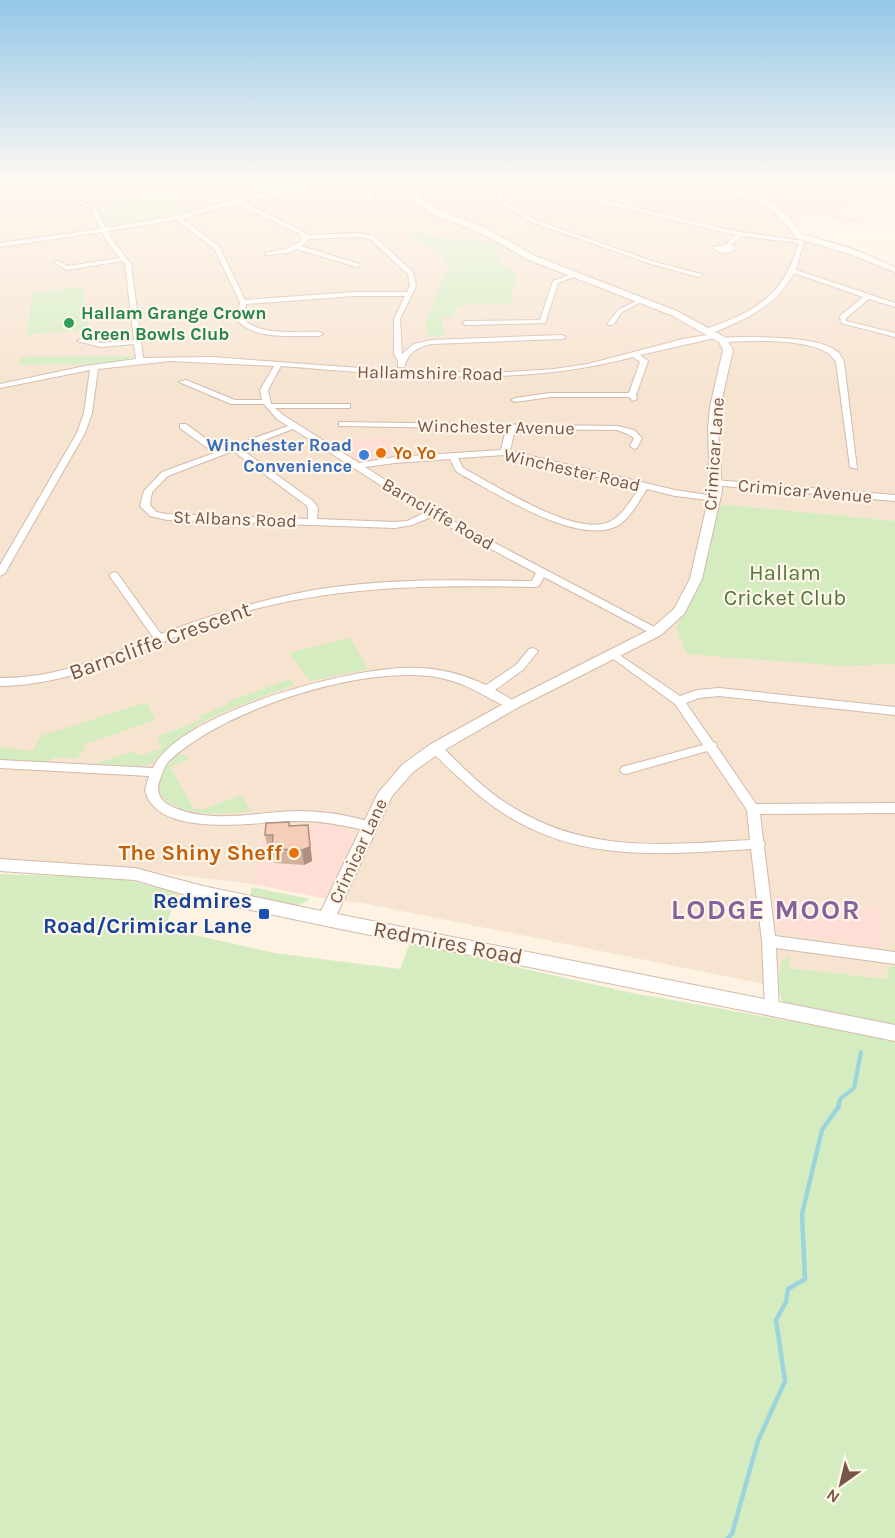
<svg xmlns="http://www.w3.org/2000/svg" width="895" height="1538" font-family="Karla,sans-serif">
<style>
.residential{fill:#f6e3d0}
.commercial{fill:#ffdfd5}
.green{fill:#d4ecc0}
.lines{fill:none;stroke-linecap:round;stroke-linejoin:round}
.stream-far1{stroke:#9bd5db;stroke-width:4}
.stream{stroke:#9bd5db;stroke-width:4.5}
.minor-casing{stroke:#d2baab;stroke-width:2}
.tertiary-casing{stroke:#d2baab;stroke-width:2}
.minor{fill:#fff;fill-rule:evenodd}
.tertiary{fill:#fff;fill-rule:evenodd}
.wall{fill:#d3b09e}
.shaded-wall{fill:#ac9081}
.building{fill:#f5cdb8;stroke:#ac9081;stroke-width:1.5}
.leisure-dot{fill:#2e9e5b;stroke:#fff6ea;stroke-width:2}
.food-dot{fill:#e8710a;stroke:#fff6ea;stroke-width:2}
.shop-dot{fill:#3f7fe0;stroke:#fff6ea;stroke-width:2}
.transit-dot{fill:#1a4fb4;stroke:#fff6ea;stroke-width:2}
.labels{text-anchor:middle;dominant-baseline:central;stroke-width:4.5;stroke-linejoin:round;paint-order:stroke}
.far-leisure-label{font-size:18px;font-weight:bold;fill:#27864d;stroke:#fff6ea;text-anchor:start}
.far-street-label{font-size:18px;fill:#775547;stroke:#fff6ea}
.far-shop-label{font-size:18px;font-weight:bold;fill:#366cbe;stroke:#fff6ea;text-anchor:end}
.far-food-label{font-size:18px;font-weight:bold;fill:#c56008;stroke:#fff6ea;text-anchor:start}
.park-label{font-size:22px;fill:#51783c;stroke:#fff6ea}
.street-label{font-size:22px;fill:#775547;stroke:#fff6ea}
.food-label{font-size:22px;font-weight:bold;fill:#c56008;stroke:#fff6ea;text-anchor:end}
.transit-label{font-size:22px;font-weight:bold;fill:#164399;stroke:#fff6ea;text-anchor:end}
.district-label{font-size:28px;font-weight:bold;letter-spacing:1.5px;fill:#85629b;stroke:#fff6ea}
</style>
<rect width="100%" height="100%" fill="#fef2e3"/>
<!-- residential -->
<path class="residential" d="M0,181H807L869,198L830,214L865,221L860,223H847L823,216L792,219L800,232L809,237L866,253L869,257L895,268V521L718,504L699,587L676,628L843,666L895,664V966L888,967V979L789,968L788,956L781,961L779,990L760,983L362,903L328,899L265,824L252,884L93,865L0,861Z"/>
<!-- commercial -->
<path class="commercial" d="M362,438H393L400,460L357,466L330,449Z
M265,824L341,826L349,830L353,836L328,899L252,884Z
M770,895L879,910L883,949L774,930Z"/>
<!-- green -->
<path class="green" d="M225,181H310L295,191L267,193L263,186H229Z
M161,193L194,212L112,226L105,224L96,208Z
M417,231L437,238L496,243L503,248L497,250L500,263L517,274L510,304L477,303L457,307L452,316L442,319L445,336L429,337L425,323C431,311 442,277 449,272C446,251 424,243 407,235Z
M81,287L87,307L88,329L27,335L32,293Z
M133,356L131,360L106,364L18,365L20,357Z
M718,504L895,521V664L843,666L687,654L676,628L699,587Z
M350,638L368,669L310,681L289,653Z
M290,679L294,685L230,709L200,723L151,764L142,766L94,764L134,751L139,756L162,748L157,737L201,720L200,716L228,704L227,702Z
M147,702L155,720L83,745L84,752L78,755L79,758H52L47,765L0,760V747L33,751L41,736Z
M180,753L189,759L170,767L194,809H204L241,795L251,812C220,813 177,820 157,790C160,774 168,764 180,753Z
M0,874L119,878L180,893L164,928L274,953L400,969L410,943L627,992L895,1040V1538H0Z
M251,887L310,899L297,907L251,896Z
M789,956V968L887,979L888,967L895,966V1033L786,1006C775,993 780,976 781,961Z"/>
<g class="lines">
<!-- stream-far1 -->
<path class="stream-far1" d="M838,1108L840,1099L854,1088L861,1052"/>
<!-- stream -->
<path class="stream" d="M728,1538L732,1534L758,1441L785,1381L776,1320L786,1302L788,1289L805,1279L802,1214L822,1130L839,1106"/>
<defs>
<path id="minor" d="M45,181H50L52,185L73,181H87L56,188L95,207L106,228L176,216L232,200L225,194L220,181H225L230,193L237,199L250,195L340,185V187L330,189L342,202L339,204L324,189L241,201L304,232L307,235L358,233L374,236L413,272L416,286L400,319L402,354L414,344L432,340L562,335L566,337L562,339L432,344C417,347 409,352 404,367H398V361L394,354V319L405,296H354L246,304L244,320C262,336 296,331 319,332L323,334L319,336C294,335 255,341 237,320L240,302L214,248L176,220L108,231L113,241L131,264L143,358L211,357L415,372H509L554,369L588,364L683,339L719,333V337L640,355L648,361L636,395L637,399L633,401L629,397H550L515,402L511,400L515,398L550,393H629L640,362L633,357C517,388 400,375 281,366L268,390L271,404H350V408H275L283,415L359,463L395,457L501,450L506,429L342,426H339V422L618,426L634,430L642,438L637,448L634,449L630,446L634,438L628,434L617,430L515,429L510,451L675,490L714,496L717,497V501L675,496L647,489C638,502 630,520 615,527C574,544 498,494 462,475L456,471L450,459L395,463L365,467L434,511L660,630L661,632L660,634H652L544,577L539,586L535,587C441,585 347,585 255,609C169,632 91,685 0,686V678C57,678 101,659 153,637L109,575L114,572L117,573L161,634C213,614 266,598 320,589C390,578 461,580 532,581L536,573L431,517L412,525L395,528L167,520L150,516L140,506L144,491L162,472L214,453L180,428V424H186L221,450L288,426L277,419L264,404H231L179,382L186,380L235,400H262L260,390L274,366L170,361L98,369L92,413L85,433L5,573L0,576V565L77,433L84,413L90,370L0,388V384L85,366L136,359L134,344L101,347L77,341L81,339L101,343L134,340L125,264L122,261L67,270L53,262L58,261L68,266L120,258L107,242L102,232L0,247V243L101,229L91,209L47,187H0V183H45ZM236,203L300,234L302,237L301,241L286,249L265,253V255L288,253L297,249L357,267L360,265L359,264L301,246L306,243L308,239L358,237L370,239L408,274L410,286L407,292H354L245,300L219,246L182,219ZM293,429L424,513L407,521L395,522L317,519L318,508L313,501L241,449ZM233,451L306,505L308,508V519L167,514L156,512L150,505L152,492L168,476ZM505,455L640,487C631,499 623,516 609,522C576,537 499,487 468,471L463,468L458,458Z
M356,181L358,184L348,187L345,185Z
M363,181L368,182L373,202L368,201Z
M448,181L492,183L491,181H497V184L565,191L595,181H605L570,192L734,231L804,241L796,270L895,303V307L869,299L846,318V321L895,333V337L841,323L840,316L863,297L794,273C781,298 759,313 733,324C725,328 715,333 706,333V329C756,311 783,297 799,243L742,236L731,245L736,248L733,251L721,253L714,249V247L725,245L736,235L563,194L498,187L505,201L535,220L655,262L701,274L702,275L699,277L651,264L531,222L501,203L492,187Z
M574,273L577,275L576,276L558,283L545,323L466,325L462,323L466,321L540,320L553,281Z
M640,299L645,300L622,312L613,325H609L607,324L618,310Z
M736,337C758,337 824,336 839,353C840,354 844,362 844,362L857,469L850,467L836,362C823,336 749,341 723,342L719,340L723,338Z
M715,480L895,495V501L712,485L711,483Z
M533,648L538,651L524,669L495,690L516,702L518,705L516,708C511,709 512,709 507,707C483,696 469,684 441,678C366,663 224,709 169,761C165,765 163,771 161,777C154,792 160,802 175,808C214,824 257,812 297,811C322,811 350,815 373,823L375,826L373,829L369,831C347,826 324,821 301,821C264,820 157,842 145,790L149,776L0,768V760L153,768C178,712 358,665 416,668C439,668 465,675 486,685L516,665L529,649Z
M612,650L680,696L697,690L719,688L895,707V715L719,696L699,698L686,703L713,742L716,743L717,747L756,804L895,803V813L760,814L763,840L765,844L764,847L775,936L895,952V964L776,948L779,1009L777,1013L772,1015L767,1013L765,1009L762,941L751,849C642,856 552,864 466,784C454,773 439,761 430,748L432,745H440C461,765 481,787 506,803C583,854 662,845 750,840L747,810L707,751L626,774L622,773L620,770L622,767L703,745L675,704L608,655L607,653L608,651Z"/>
<path id="tertiary" d="M333,181H378L375,183Z
M412,181H419L423,199L436,209L487,229L535,256L677,311L726,338L733,350L720,407L718,429L722,491L702,579L684,614L661,635L517,708L441,752L413,772L392,796L337,914L895,1025V1041L326,926L203,900L135,880L0,871V859L135,868L203,886L321,911L378,793L403,764L431,744L507,702L651,629L674,609L690,579L710,491L708,429L710,407L723,350L719,342L671,315L529,260L481,233L430,213L416,200Z
M707,181H717C753,196 780,200 802,234L853,249L895,267V272L847,253L796,238C769,195 746,204 707,181Z"/>
</defs>
<!-- minor casing -->
<use href="#minor" class="minor-casing"/>
<!-- tertiary casing -->
<use href="#tertiary" class="tertiary-casing"/>
<!-- minor -->
<use href="#minor" class="minor"/>
<!-- tertiary -->
<use href="#tertiary" class="tertiary"/>
</g>
<!-- wall -->
<path class="wall" d="M422,181H442L439,185L422,183Z
M290,826L310,840L312,861L304,865L275,863L272,850H268L265,835Z"/>
<!-- shaded-wall -->
<path class="shaded-wall" d="M308,825L312,861L304,865L302,850Z"/>
<!-- building -->
<path class="building" d="M289,822V826L308,825L310,847L302,850L272,849L273,835H265L266,823Z"/>
<!-- sky -->
<linearGradient id="sky" x2="0" y2="1"><stop stop-color="#94c7e8"/><stop offset="0.46" stop-color="#fff9f2"/><stop offset="1" stop-color="#fff9f2" stop-opacity="0"/></linearGradient>
<rect width="895" height="397" fill="url(#sky)"/>
<!-- markers -->
<circle class="leisure-dot" cx="69" cy="323" r="6"/>
<g class="food-dot">
<circle cx="381" cy="453" r="6"/>
<circle cx="294" cy="853" r="6"/>
</g>
<circle class="shop-dot" cx="364" cy="455" r="6"/>
<rect class="transit-dot" x="258" y="908" width="12" height="12" rx="3"/>
<g class="labels">
<!-- far-leisure labels -->
<g class="far-leisure-label">
<text x="81" y="313">Hallam Grange Crown<tspan x="81" dy="21">Green Bowls Club</tspan></text>
</g>
<!-- far-street labels -->
<g class="far-street-label">
<text transform="translate(430 373) rotate(1)">Hallamshire Road</text>
<text transform="translate(496 427) rotate(1)">Winchester Avenue</text>
<text transform="translate(714 454) rotate(-86)">Crimicar Lane</text>
<text transform="translate(572 470) rotate(13)">Winchester Road</text>
<text transform="translate(805 491) rotate(5)">Crimicar Avenue</text>
<text transform="translate(438 514) rotate(30)">Barncliffe Road</text>
<text transform="translate(235 519) rotate(2)">St Albans Road</text>
<text transform="translate(358 851) rotate(-65)">Crimicar Lane</text>
</g>
<!-- far-shop labels -->
<g class="far-shop-label">
<text x="352" y="445">Winchester Road<tspan x="352" dy="21">Convenience</tspan></text>
</g>
<!-- far-food labels -->
<g class="far-food-label">
<text x="393" y="453">Yo Yo</text>
</g>
<!-- park labels -->
<g class="park-label">
<text x="785" y="573">Hallam<tspan x="785" dy="25">Cricket Club</tspan></text>
</g>
<!-- street labels -->
<g class="street-label">
<text transform="translate(160 641) rotate(-20)">Barncliffe Crescent</text>
<text transform="translate(448 943) rotate(11)">Redmires Road</text>
</g>
<!-- food labels -->
<g class="food-label">
<text x="282" y="853">The Shiny Sheff</text>
</g>
<!-- transit labels -->
<g class="transit-label">
<text x="252" y="901">Redmires<tspan x="252" dy="25">Road/Crimicar Lane</tspan></text>
</g>
<!-- district labels -->
<g class="district-label">
<text x="766" y="909">LODGE MOOR</text>
</g>
</g>
<!-- north arrow -->
<g transform="translate(841 1484) rotate(214)" stroke="#fff6ea" stroke-width="4.5" paint-order="stroke">
<path d="M0-4.5L10 22L0 15L-10 22Z" fill="#775547"/>
<text y="-9" font-size="16" font-weight="bold" text-anchor="middle" fill="#775547">N</text>
</g>
</svg>
